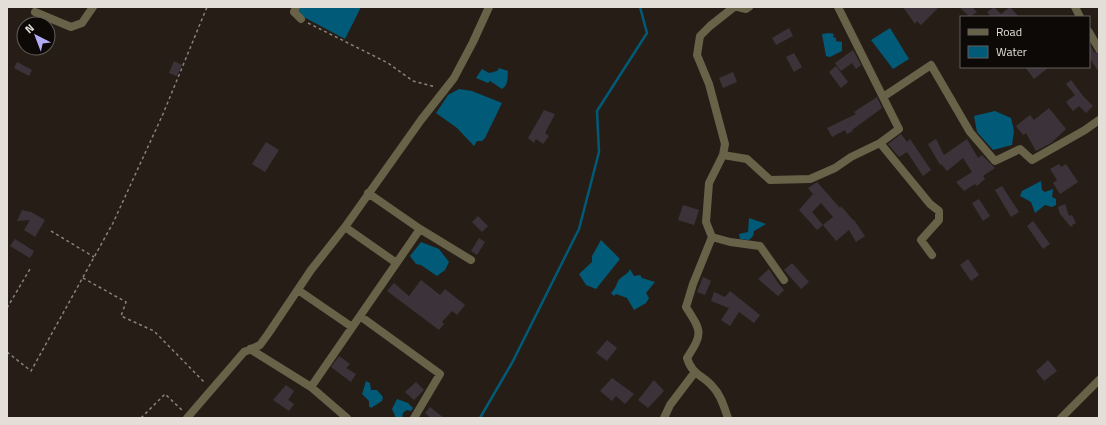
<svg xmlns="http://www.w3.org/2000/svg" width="1106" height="425" font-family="'Titillium Web',sans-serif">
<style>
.water{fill:#015a77}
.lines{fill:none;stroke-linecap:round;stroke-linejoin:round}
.stream{stroke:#015a77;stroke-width:2.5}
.building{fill:#3c333a}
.path{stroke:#89827b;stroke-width:1.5;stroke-dasharray:3 3;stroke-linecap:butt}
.street{stroke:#686249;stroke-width:8}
</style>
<rect width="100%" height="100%" fill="#261e16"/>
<!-- water -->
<path class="water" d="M298,7H361L345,39L300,15Z
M890,28L909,59L893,69L871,40Z
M829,33L834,34L833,37L836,38V41L842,42V51L830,57L826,56L822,34Z
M499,68L508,71C507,77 509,85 502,89L490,81L488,83L476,78L482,69L489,73L497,71Z
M459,89L472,91L502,103L485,138L482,141H477L474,146L457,128L436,113L448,95Z
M995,111L1011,118L1014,131L1012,145L993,150L977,132L974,116Z
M1041,181L1042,190L1045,192L1053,189L1052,197L1056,199V205L1052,207L1045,205L1035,213L1031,202L1020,196L1022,191Z
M749,218L766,224L754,231L753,236L749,240L740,239L739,234L748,232Z
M601,240L620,259L596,289L586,285L579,274L592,262V256Z
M421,242L439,249L449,262L445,270L437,276L421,265L416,264L410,256Z
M630,269L634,276L640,275L642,278L655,282L646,293L649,298L646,303L634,310L627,298L616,294L614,296L611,293C615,289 616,286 618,281C622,275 628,275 630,269Z
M366,381L370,383L371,390H377L383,397L382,401L371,408L369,406V401L362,394Z
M397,399L408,403L413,408L411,411L407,410L403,413L402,418H396L392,409Z"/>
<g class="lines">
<!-- stream -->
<path class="stream" d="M480,418L513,361L579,229L599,152L597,111L647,33L640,7"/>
</g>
<!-- building -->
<path class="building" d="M903,7H939L921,25L917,21L915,24Z
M959,7H972L977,12L970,17Z
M994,7L1001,14L1010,7L1019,17H991L987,12Z
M789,28L793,36L776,45L772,38Z
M1089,43L1094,52L1099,54V72L1089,57Z
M853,50L861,65L856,69L852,63L841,71L835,63Z
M794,53L802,67L794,72L786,57Z
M174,61L182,65L177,76L169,73Z
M17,62L32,70L29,76L14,68Z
M836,66L848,82L841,88L829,72Z
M1025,67H1049L1034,79Z
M733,72L737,82L723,88L719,78Z
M1071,80L1083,96L1093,106L1086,113L1079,106L1073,111L1066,102L1075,95L1066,84Z
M877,97L882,108L852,130L853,131L847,134L845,130L832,137L827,128L856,114L854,112Z
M1049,108L1066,129L1051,143L1036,151L1026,133L1023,135L1016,126L1030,115L1034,120Z
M544,110L555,114L545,133L549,136L543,144L536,139L534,143L528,138Z
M901,134L907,142L910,139L931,170L923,176L907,152L899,157L888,144Z
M936,139L944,155L967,139L978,158L982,155L995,168L983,176L985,179L977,186L975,184L964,191L956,182L972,172L963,158L947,171L941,164L940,165L928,144Z
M266,142L279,150L265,172L252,164Z
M1059,164L1061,167L1066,164L1078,182L1060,194L1053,183L1057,180L1050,169Z
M817,182L840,208L841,206L853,220H854L865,236L856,242L849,230L836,241L823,225L833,217L821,203L812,212L823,225L817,230L799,210L813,194L808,188Z
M1002,186L1019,212L1011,217L995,190Z
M979,199L990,216L983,221L972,203Z
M1065,204L1069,216L1072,215L1076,223L1072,225L1073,227L1070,226L1060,214L1058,207Z
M683,205L699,210L694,225L678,220Z
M22,210L31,212L45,220L35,237L24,230L30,220L17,221Z
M478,216L488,226L482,232L472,222Z
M1033,221L1050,244L1043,249L1027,226Z
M479,238L485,242L477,255L471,251Z
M15,239L34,251L30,258L10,246Z
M968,259L979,275L971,281L960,265Z
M792,263L809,282L801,289L784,270Z
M769,269L778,283L784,290L778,296L758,279Z
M703,277L711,281L705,295L697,292Z
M421,280L440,295L445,289L465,305L457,315L452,311L442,322L444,324L439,330L387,291L394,283L409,296Z
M730,291L760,315L754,323L739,312L730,326L721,320L729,308L711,301L714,292L725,297Z
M607,340L617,348L607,361L596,353Z
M339,356L350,364L346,368L356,374L351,382L331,367Z
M1048,360L1057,371L1044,381L1036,371Z
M612,378L634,394L625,404L616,396L612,401L600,391Z
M654,380L664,391L648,408L638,400Z
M416,382L424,390L414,400L405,392Z
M286,385L294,391L288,400L294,404L289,411L273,400Z
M430,407L444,418H431L425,413Z"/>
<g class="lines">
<!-- path -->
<path class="path" d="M308,23L388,63L413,81L436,87
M51,231L94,257
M83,278L126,302L121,316L154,331L205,383
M7,308L30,269
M7,352L31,371L113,223L163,114L207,7
M141,418L165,394L183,411"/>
<!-- street -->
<path class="street" d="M296,7L294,12L301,19
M734,7L710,26L700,36L697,55L709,84L725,144L723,155L709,183L706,222L712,237L730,242L760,246L784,280
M738,7L746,9L749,7
M838,7L883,97
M1075,7L1080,17
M35,12L71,27L82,23L93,7
M1089,32L1099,49
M880,143L930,204L939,211V220L921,240L932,255
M723,155L747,159L770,180L810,179L835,168L851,157L880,143L899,129L883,97L931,65L970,132L995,161L1020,149L1032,160L1085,130L1099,120
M368,193L420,229L471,260
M345,227L395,262
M712,237L693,284L686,307C702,332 703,333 687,358C692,375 703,375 713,387C721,395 724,407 728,418
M298,290L352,327
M360,316L440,374L414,418
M250,349L311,387L347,418
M311,387L420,229
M187,418L244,352L260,345L268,334L311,270L345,227L421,120L454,78L473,42L489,7
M664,418L670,405L695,372
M1061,418L1099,380"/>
</g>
<!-- border -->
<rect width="1106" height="425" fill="none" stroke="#e3ded8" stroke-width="16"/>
<!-- legend -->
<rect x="960" y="16" width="130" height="52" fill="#0c0906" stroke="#625e5a"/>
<rect x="968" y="29" width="20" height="6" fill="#686249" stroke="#625e5a"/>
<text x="996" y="36" font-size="12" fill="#e3ded8">Road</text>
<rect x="968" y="46" width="20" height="12" fill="#015a77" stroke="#625e5a"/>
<text x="996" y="56" font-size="12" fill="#e3ded8">Water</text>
<!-- north arrow -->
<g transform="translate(36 36) rotate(318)"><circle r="19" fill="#0c0906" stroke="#625e5a"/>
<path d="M0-3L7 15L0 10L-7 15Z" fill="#b5acf8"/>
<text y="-6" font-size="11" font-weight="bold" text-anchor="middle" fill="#e3ded8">N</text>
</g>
</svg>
